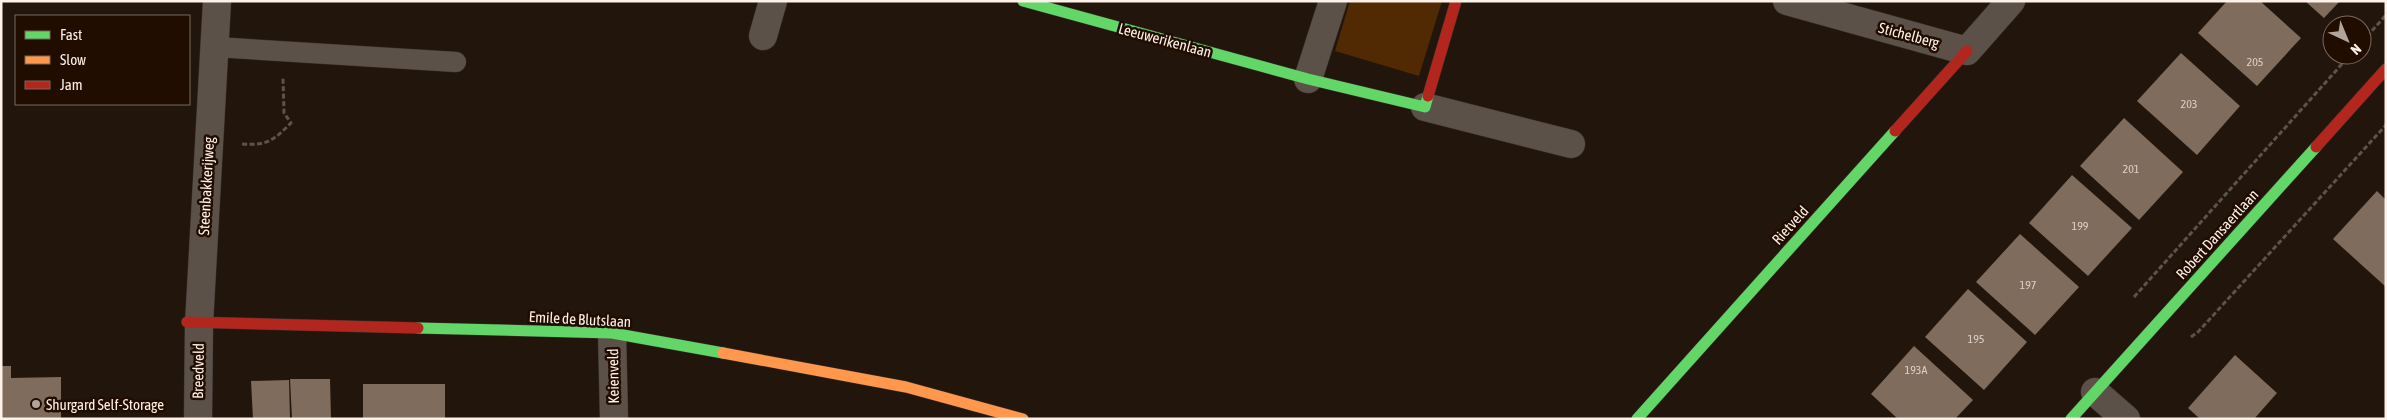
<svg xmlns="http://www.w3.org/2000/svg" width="2387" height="420" font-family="'Asap Condensed',sans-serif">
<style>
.green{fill:#512902}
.building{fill:#7f6c5c}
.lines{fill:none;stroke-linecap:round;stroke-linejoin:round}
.lane-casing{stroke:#3b322d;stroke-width:21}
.street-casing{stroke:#3b322d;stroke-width:29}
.fast-casing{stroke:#3b322d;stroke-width:12}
.slow-casing{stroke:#3b322d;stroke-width:12}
.jam-casing{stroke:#3b322d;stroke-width:12}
.path{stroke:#5d534c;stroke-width:3;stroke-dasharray:5 2.5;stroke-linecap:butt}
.lane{stroke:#5b5149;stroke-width:20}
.street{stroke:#5b5149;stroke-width:28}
.fast{stroke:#63d668;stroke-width:11}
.slow{stroke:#ff974d;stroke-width:11}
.jam{stroke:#b3261e;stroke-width:11}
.poi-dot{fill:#b1a49b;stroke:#210c00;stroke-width:2}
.labels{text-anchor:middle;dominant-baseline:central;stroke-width:5;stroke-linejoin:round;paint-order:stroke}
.number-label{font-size:12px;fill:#ded0c5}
.street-label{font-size:15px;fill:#fef1e8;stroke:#210c00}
.poi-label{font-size:15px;fill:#fef1e8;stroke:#210c00;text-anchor:start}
</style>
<rect width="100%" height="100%" fill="#22160c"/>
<!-- green -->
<path class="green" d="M1350,1H1442L1419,76L1335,51Z"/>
<!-- building -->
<path class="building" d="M2227,1H2260L2301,38L2257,86L2198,33Z
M2305,1H2340L2324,18Z
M2181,53L2240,106L2197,155L2137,101Z
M2124,118L2183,172L2139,220L2080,166Z
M2072,175L2132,228L2088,276L2029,223Z
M2377,191L2386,200V287L2333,239Z
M2020,234L2079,287L2035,335L1976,282Z
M1968,289L2027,342L1984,390L1925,337Z
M1914,346L1973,400L1955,419H1898L1871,394Z
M2235,355L2277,393L2254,419H2200L2188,408Z
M1,366H11V378L61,377V419H1Z
M290,379H330L331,419H292Z
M289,380L290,419H253L251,381Z
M363,384H445V419H363Z"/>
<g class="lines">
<defs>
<path id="lane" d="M215,47L456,62"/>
<path id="street" d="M1787,1L1967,51L2011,1
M763,36L773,1
M1308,79L1333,1
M1425,107L1571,144
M612,333L614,419
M2095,392L2126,419
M198,419L199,324L217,1"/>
<path id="fast" d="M1023,1L1308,79L1425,107L1428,96
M418,328L612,333L723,353
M1637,419L1895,131
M2071,419L2316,147"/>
<path id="slow" d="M723,353L906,387L1023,419"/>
<path id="jam" d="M1428,96L1456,1
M1895,131L1967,51
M2316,147L2386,69
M187,322L418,328"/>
</defs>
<!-- lane casing -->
<use href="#lane" class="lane-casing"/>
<!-- street casing -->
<use href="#street" class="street-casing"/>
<!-- fast casing -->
<use href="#fast" class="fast-casing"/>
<!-- slow casing -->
<use href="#slow" class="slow-casing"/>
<!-- jam casing -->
<use href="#jam" class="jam-casing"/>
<!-- path -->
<path class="path" d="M2362,42L2386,15
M242,144C267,146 274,140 291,123L284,113L283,78
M2134,297L2350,55
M2191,337L2198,332L2386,125"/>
<!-- lane -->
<use href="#lane" class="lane"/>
<!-- street -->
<use href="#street" class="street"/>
<!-- fast -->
<use href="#fast" class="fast"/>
<!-- slow -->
<use href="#slow" class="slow"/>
<!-- jam -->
<use href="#jam" class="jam"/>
</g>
<!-- markers -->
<circle class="poi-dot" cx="36" cy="404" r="5"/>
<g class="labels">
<!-- number labels -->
<g class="number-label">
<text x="2255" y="62">205</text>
<text x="2189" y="104">203</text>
<text x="2131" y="169">201</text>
<text x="2080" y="226">199</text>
<text x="2028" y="285">197</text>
<text x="1976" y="339">195</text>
<text x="1916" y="370">193A</text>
</g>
<!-- street labels -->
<g class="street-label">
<text transform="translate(1909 35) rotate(15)">Stichelberg</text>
<text transform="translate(1165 40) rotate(15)">Leeuwerikenlaan</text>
<text transform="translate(206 186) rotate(-87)">Steenbakkerijweg</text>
<text transform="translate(1790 225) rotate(-48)">Rietveld</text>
<text transform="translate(2217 234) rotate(-48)">Robert Dansaertlaan</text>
<text transform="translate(580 319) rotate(3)">Emile de Blutslaan</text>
<text transform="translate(198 371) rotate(-89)">Breedveld</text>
<text transform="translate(613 376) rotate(-91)">Keienveld</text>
</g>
<!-- poi labels -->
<g class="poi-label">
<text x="46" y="404">Shurgard Self-Storage</text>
</g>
</g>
<!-- border -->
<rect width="2387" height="420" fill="none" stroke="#fef1e8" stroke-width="5"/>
<!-- legend -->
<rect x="15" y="15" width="175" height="90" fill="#210c00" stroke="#79685d"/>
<rect x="25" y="31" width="25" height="8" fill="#63d668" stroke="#79685d"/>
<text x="60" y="40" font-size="15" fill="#fef1e8">Fast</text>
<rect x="25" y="56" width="25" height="8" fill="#ff974d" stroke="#79685d"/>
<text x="60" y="65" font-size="15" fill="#fef1e8">Slow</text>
<rect x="25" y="81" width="25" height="8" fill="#b3261e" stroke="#79685d"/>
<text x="60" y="90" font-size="15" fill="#fef1e8">Jam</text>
<!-- north arrow -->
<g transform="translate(2347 40) rotate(136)"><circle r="24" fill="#210c00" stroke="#79685d"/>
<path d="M0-4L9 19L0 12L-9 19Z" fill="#b1a49b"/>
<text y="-8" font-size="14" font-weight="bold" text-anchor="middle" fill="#fef1e8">N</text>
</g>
</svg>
